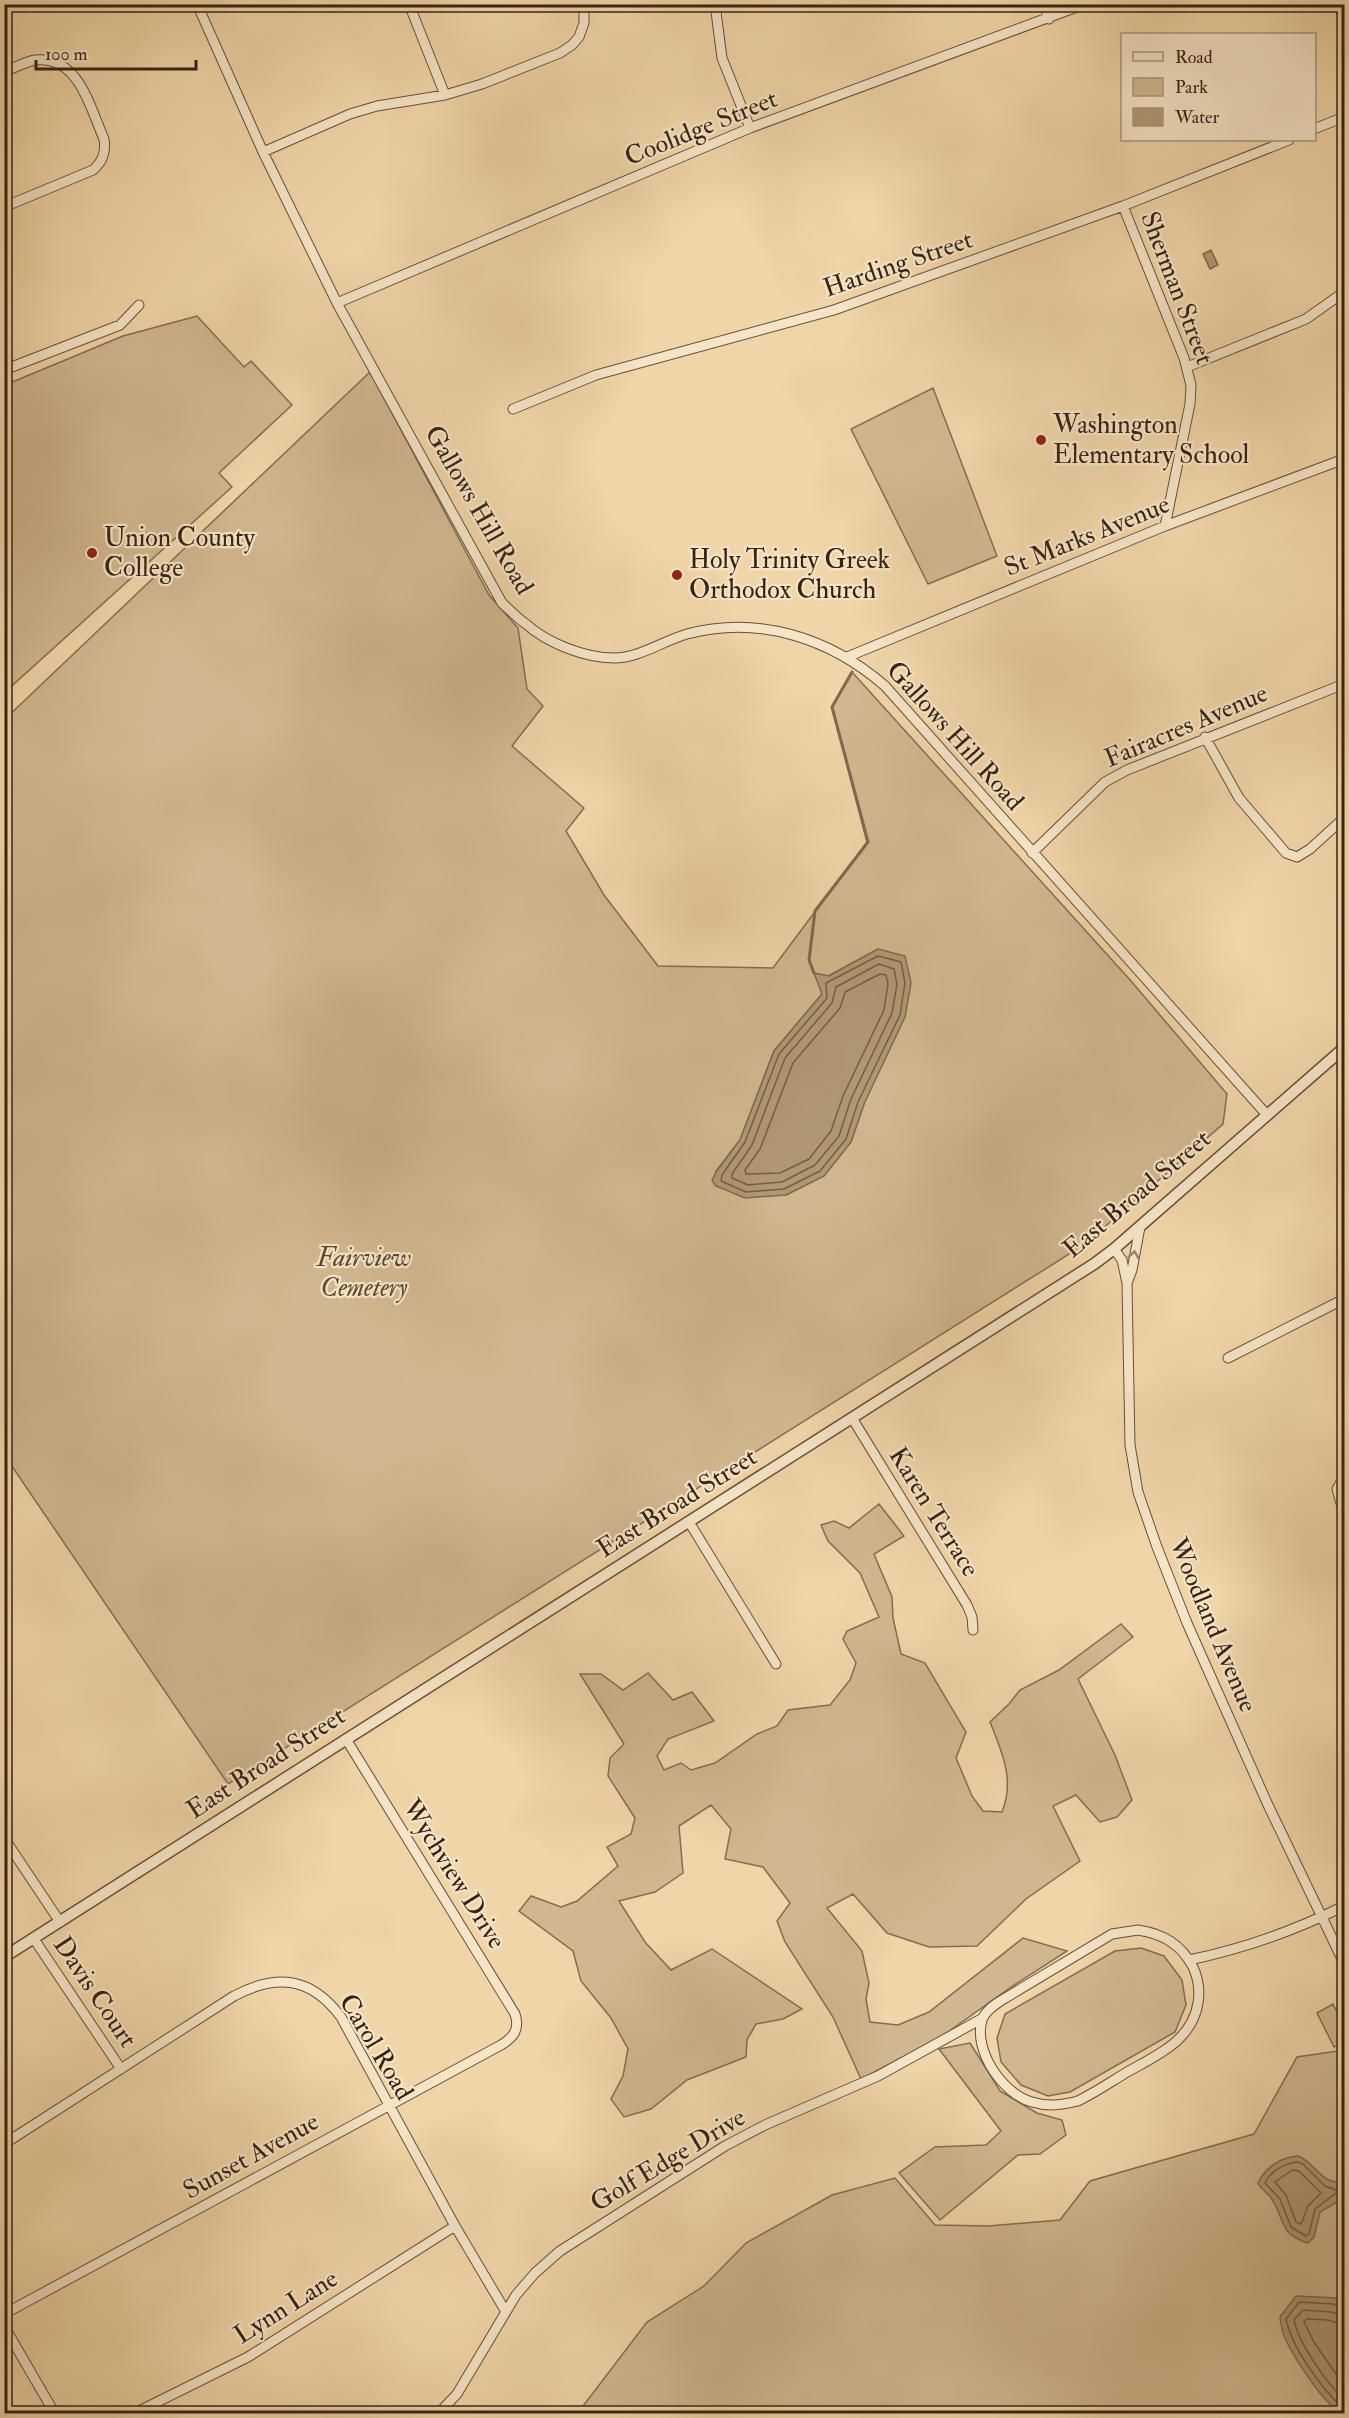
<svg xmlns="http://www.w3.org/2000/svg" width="1349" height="2418" font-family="'IM FELL Double Pica',serif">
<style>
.green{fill:#d1b78f;stroke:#846d51;stroke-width:1.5;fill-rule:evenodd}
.water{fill:#b19875;stroke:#81694e;stroke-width:1.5}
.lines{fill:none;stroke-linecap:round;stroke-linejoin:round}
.shore{stroke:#745e44;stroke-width:1.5}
.stream{stroke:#81694e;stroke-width:3}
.minor-casing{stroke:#665038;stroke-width:11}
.tertiary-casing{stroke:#665038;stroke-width:13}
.minor{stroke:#f5e4c6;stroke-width:9}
.tertiary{stroke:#f5e4c6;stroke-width:10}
.oneway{stroke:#96846c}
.poi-dot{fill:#8f2418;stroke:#f5e4c6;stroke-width:2}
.labels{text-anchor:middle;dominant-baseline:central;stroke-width:4.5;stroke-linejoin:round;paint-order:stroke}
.street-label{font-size:26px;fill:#382313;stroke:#f5e4c6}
.poi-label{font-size:26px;fill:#382313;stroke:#f5e4c6;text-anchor:start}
.park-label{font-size:26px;font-style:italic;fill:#5e4832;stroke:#f5e4c6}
</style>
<rect width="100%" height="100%" fill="#f0d5a8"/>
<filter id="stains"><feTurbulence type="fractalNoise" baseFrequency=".00333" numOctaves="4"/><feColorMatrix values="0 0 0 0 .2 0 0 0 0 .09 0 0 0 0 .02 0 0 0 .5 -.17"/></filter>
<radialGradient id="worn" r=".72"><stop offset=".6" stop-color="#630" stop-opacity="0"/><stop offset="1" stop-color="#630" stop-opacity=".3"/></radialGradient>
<!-- green -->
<path class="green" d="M197,316L244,367L251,361L292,405L219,473L232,487L5,692V385L123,336Z
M370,372L489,595L518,628L527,689L543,706L512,746L584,808L566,831L604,895L658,966L773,968L867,842L832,707L852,672L1131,981L1227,1094L1223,1124L1085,1244L228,1784L5,1456L4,720ZM878,949L864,1104L851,1142L824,1176L786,1195L716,1186V1171L740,1140L774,1051L822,994L820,987L828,976Z
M933,388L997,556L928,584L851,429Z
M879,1504L904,1536L874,1554L892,1597L893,1618L901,1654L925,1663L966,1732L956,1758L972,1796L983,1811L1002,1812C1015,1780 1002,1752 990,1722L1009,1704L1020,1690L1059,1670L1121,1624L1133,1637L1078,1679L1115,1755L1132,1800L1117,1817L1100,1822L1076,1795L1053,1806L1080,1861L1026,1899L977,1946L929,1947L887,1933L853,1894L827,1908L862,1951L869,1983L866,1999L870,2022L898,2025L929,2012L1023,1938L1067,1951L1011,1987L941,2037L861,2079L833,2017L785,1942L777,1921L790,1903L763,1867L725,1859L731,1829L711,1805L679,1826L683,1873L655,1892L619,1901L645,1942L671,1970L712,1949L802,2009L783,2019L756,2024L747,2040L746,2057L687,2080L651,2109L624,2117L611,2099L623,2076L628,2049L611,2018L581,1981L573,1951L519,1911L531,1896L561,1907L577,1901L618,1866L607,1847L631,1834L635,1818L608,1776L610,1758L624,1744L580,1674H601L623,1690L648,1673L673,1700L692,1692L714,1721L668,1739L657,1756L664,1770L681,1763L691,1770L715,1763L757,1734L777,1726L788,1710L830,1705L850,1680L856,1663L843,1639L847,1631L879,1617L860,1573L828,1541L821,1525L834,1521L849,1528Z
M1141,1948L1164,1956L1182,1980L1186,2005L1175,2032L1070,2092L1048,2096L1021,2085L1001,2062L997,2038L1005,2014L1115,1951Z
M1333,2004L1344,2027V2042L1334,2047L1317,2013Z
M970,2043L1000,2091L1037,2113L1062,2120L1066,2135L1040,2154L1018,2155L940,2220L899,2173L935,2147L986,2145L1001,2131L939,2049Z
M1344,2050V2413L577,2414L647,2322L704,2286L746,2243L832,2195L895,2178L935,2225L989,2226L1060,2220L1090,2181L1254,2134L1297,2057Z"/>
<!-- water -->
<path class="water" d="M1211,250L1218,265L1210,269L1203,254Z
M878,949L905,956L911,983L905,1017L864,1104L851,1142L824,1176L786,1195L745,1198L716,1186L712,1181L716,1172L740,1140L774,1051L822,994L814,973L829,976Z
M1298,2156C1315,2162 1324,2189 1344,2180V2198L1320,2212L1314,2237L1308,2243C1280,2235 1285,2221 1273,2201C1269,2193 1262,2191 1258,2183C1265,2167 1282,2157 1298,2156Z
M1296,2296L1336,2298L1344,2304V2413C1326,2410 1292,2354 1284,2336C1282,2330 1281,2323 1280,2317Z"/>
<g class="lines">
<!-- shore -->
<path class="shore" d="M878,956L901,962L905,983L900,1015L858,1102L846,1139L820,1171L784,1189L746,1192L721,1181L722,1175L745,1142L779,1054L827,998L826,983Z
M879,964L894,969L897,984L892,1013L851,1099L839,1136L815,1165L782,1182L748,1185L732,1178V1174L752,1145L785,1058L832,1003L836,987Z
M880,974L886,975L888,984L884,1010L843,1096L831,1131L809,1159L780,1173L746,1174L745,1170L760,1149L793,1063L840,1008L845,992Z
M1298,2162L1303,2164L1325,2186L1339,2191L1315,2209L1309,2234L1306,2236L1291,2227L1280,2199L1265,2183C1270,2171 1285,2163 1298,2162Z
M1292,2170L1299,2171L1321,2193L1308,2206L1301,2224L1296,2222L1286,2195L1275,2182Z
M1344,2316L1331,2312L1303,2310L1294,2320C1298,2342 1327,2384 1344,2399
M1344,2325L1328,2320L1307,2319L1304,2322L1314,2342L1344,2386
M1344,2414L1343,2408C1321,2388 1292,2348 1286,2319L1299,2302L1333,2304L1344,2309"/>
<!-- stream -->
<path class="stream" d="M814,973L809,960L815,911L868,842L832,707L852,672"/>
<defs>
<path id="minor" d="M197,4L263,152L337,303L502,603C510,610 517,618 526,624C547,643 585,658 614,658C639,658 663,641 687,634C759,615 830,638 885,686L1267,1115
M409,4L445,95
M715,4L722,58L750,128
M1044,4L1049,19
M1339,4L1344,19
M4,72C14,68 25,62 35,60C79,55 90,108 104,139C106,152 103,161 93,170L4,207
M1314,129L1344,117
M263,152L350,114L377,106L445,95L482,84L560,53L572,45L579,37L584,23V4
M1123,206L1184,358L1191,385L1190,404L1165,526
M337,303L750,128L1085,4
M1187,367L1306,319L1344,292
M4,370L120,325L139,305
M513,409L596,375L834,310L1123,206L1289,140
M847,657L1165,526L1344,459
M1205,737L1239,798L1286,853L1297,857L1310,849L1344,818
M1032,853L1105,782L1127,770L1344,684
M1114,1249L1122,1260L1127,1283L1130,1445L1138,1492L1157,1547L1187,1623L1268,1805L1344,1963
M1127,1283L1132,1270L1140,1227
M1228,1358L1344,1299
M852,1418L967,1605L972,1617L973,1630
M1344,1477L1337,1489L1344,1514
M689,1522L776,1664
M4,1838L60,1922
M1138,1930C1163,1934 1181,1944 1193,1967C1198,1978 1200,1991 1198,2003C1192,2040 1159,2054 1129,2071C1112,2081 1096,2092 1078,2101C1062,2105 1048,2107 1032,2102C1003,2094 973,2051 982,2020C985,2011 994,2005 1002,2000L1112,1934Z
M34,1939L121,2069
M1189,1960C1242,1949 1296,1930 1344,1906
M4,2144L234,1996C277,1973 311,1977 341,2017L455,2226L506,2312
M4,2314L501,2045C514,2037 520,2029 515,2014L346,1739
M4,2326L55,2414
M133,2414L248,2357L455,2226
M438,2414L457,2394L516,2295L535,2273L560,2251L725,2146L765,2125L878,2076L983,2018"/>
<path id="tertiary" d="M4,1957L1094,1264L1114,1249L1344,1048"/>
</defs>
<!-- minor casing -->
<use href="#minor" class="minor-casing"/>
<!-- tertiary casing -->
<use href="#tertiary" class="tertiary-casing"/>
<!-- minor -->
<use href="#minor" class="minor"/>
<!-- tertiary -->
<use href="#tertiary" class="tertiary"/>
</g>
<!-- one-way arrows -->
<defs><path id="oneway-chevron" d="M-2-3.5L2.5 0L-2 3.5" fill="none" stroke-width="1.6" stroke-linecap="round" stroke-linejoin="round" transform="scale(1.5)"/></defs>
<use class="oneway" href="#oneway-chevron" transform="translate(1134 1255) rotate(-82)"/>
<!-- markers -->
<g class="poi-dot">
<circle cx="1041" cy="440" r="6"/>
<circle cx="92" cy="553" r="6"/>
<circle cx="677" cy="575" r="6"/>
</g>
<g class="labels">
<!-- street labels -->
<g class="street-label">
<text transform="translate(701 128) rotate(-22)">Coolidge Street</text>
<text transform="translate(898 264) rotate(-19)">Harding Street</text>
<text transform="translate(1177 288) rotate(69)">Sherman Street</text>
<text transform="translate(479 510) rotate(60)">Gallows Hill Road</text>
<text transform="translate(1087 536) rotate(-22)">St Marks Avenue</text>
<text transform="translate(1186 726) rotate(-23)">Fairacres Avenue</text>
<text transform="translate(955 736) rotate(48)">Gallows Hill Road</text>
<text transform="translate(1137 1194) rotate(-40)">East Broad Street</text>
<text transform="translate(677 1503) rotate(-32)">East Broad Street</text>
<text transform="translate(934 1512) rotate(58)">Karen Terrace</text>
<text transform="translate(1213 1625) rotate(67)">Woodland Avenue</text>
<text transform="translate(266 1763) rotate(-33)">East Broad Street</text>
<text transform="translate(454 1874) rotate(58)">Wychview Drive</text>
<text transform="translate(95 1992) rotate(56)">Davis Court</text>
<text transform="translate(376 2047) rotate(59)">Carol Road</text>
<text transform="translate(251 2156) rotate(-29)">Sunset Avenue</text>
<text transform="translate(668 2160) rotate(-31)">Golf Edge Drive</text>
<text transform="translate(286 2307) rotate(-32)">Lynn Lane</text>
</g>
<!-- poi labels -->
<g class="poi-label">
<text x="1053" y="425">Washington<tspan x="1053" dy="30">Elementary School</tspan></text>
<text x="104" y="538">Union County<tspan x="104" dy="30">College</tspan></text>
<text x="689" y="560">Holy Trinity Greek<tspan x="689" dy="30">Orthodox Church</tspan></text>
</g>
<!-- park labels -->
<g class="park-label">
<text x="364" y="1258">Fairview<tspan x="364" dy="30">Cemetery</tspan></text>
</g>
</g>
<!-- margin -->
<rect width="1349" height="2418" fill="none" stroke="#f0d5a8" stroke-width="24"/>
<rect x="6" y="6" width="1337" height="2406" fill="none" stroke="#382313" stroke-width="3"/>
<rect x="12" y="12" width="1325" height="2394" fill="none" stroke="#382313" stroke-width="1.5"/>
<!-- legend -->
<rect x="1121" y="33" width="195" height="108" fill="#f5e4c6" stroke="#a9977e" stroke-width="1.5"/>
<rect x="1133" y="52" width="30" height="9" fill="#f5e4c6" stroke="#a9977e" stroke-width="1.5"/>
<text x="1175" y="63" font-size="18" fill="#382313">Road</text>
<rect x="1133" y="78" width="30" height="18" fill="#d1b78f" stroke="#a9977e" stroke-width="1.5"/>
<text x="1175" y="93" font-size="18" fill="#382313">Park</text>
<rect x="1133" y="108" width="30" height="18" fill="#b19875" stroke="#a9977e" stroke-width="1.5"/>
<text x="1175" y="123" font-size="18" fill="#382313">Water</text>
<!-- scale -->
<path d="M36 60v9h160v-9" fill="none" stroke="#382313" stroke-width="3"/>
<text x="45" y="60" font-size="18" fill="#382313" stroke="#f5e4c6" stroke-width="4.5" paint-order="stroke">100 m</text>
<rect width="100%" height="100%" filter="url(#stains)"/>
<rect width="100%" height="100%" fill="url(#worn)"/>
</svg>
